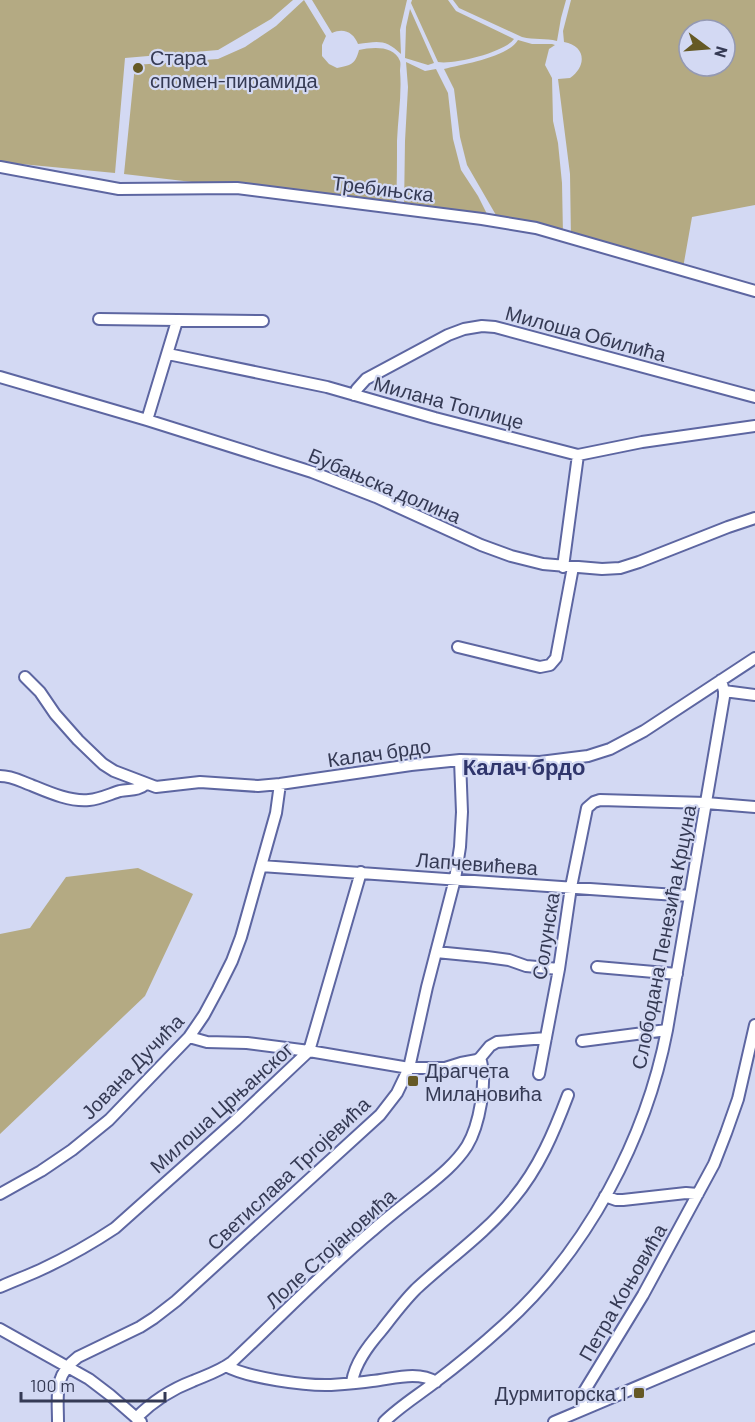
<svg xmlns="http://www.w3.org/2000/svg" width="755" height="1422" font-family="Barlow,sans-serif">
<style>
.green{fill:#b4aa83;fill-rule:evenodd}
.lines{fill:none;stroke-linecap:round;stroke-linejoin:round}
.minor-casing{stroke:#5d66a1;stroke-width:14}
.minor{stroke:#fff;stroke-width:10}
.poi-dot{fill:#655925;stroke:#d3d9f3;stroke-width:2}
.labels{text-anchor:middle;dominant-baseline:central;stroke-width:4.5;stroke-linejoin:round;paint-order:stroke}
.poi-label{font-size:20px;fill:#353a54;stroke:#d3d9f3;text-anchor:start}
.street-label{font-size:20px;fill:#353a54;stroke:#d3d9f3}
.quarter-label{font-size:22px;font-weight:bold;fill:#30366c;stroke:#d3d9f3}
</style>
<rect width="100%" height="100%" fill="#d3d9f3"/>
<!-- green -->
<path class="green" d="M0,0H293L271,19L218,50L125,58L115,173L0,162Z
M304,0L326,36L322,45V56L329,64L337,68C351,65 355,65 359,50C372,47 394,45 400,61C401,64 400,68 400,71C402,94 398,117 397,141C397,162 397,184 396,206L124,174L135,65L218,59L245,47L276,26Z
M312,0H407L400,30L401,54C386,39 378,41 358,44C354,33 344,27 332,33Z
M412,0H448L456,11L514,39C505,52 454,65 438,62L411,3Z
M453,0H566L561,18L557,41C546,38 534,40 522,37L459,8Z
M571,0H755V205L692,217L683,268L571,239L570,174L558,79L570,78C587,66 586,46 564,42L563,31ZM689,30H725V66H689Z
M410,9L434,63L428,65L405,58L406,27Z
M518,40L532,44H552L555,45L549,49L545,65L552,78L553,121L558,143L562,183L563,235L500,222L467,165L460,137L454,89L444,69C464,64 508,57 518,40Z
M406,62L425,71L436,69L448,93L453,139L461,170L478,196L490,220L404,208L405,141L408,87Z
M138,868L193,894L145,996L0,1134V934L30,928L66,877Z"/>
<g class="lines">
<defs>
<path id="minor" d="M0,167L119,189L237,188L482,219L536,228L755,291
M99,319L263,321
M168,354L327,387L435,418L578,455L642,442L755,426
M0,377L147,420L312,472L376,497L481,545L511,556L543,564L602,569L620,568L639,562L728,527L755,518
M354,395L357,389L366,379L448,335L464,329L482,326L495,327L755,397
M147,420L177,321
M563,567L578,455
M458,647L540,667L550,665L556,658L573,567
M25,677L40,692L55,714L78,740L103,764L114,771L156,787L200,782L258,786L280,784L411,765L460,760L540,762L588,756L610,749L644,731L755,658
M724,691L755,695
M0,776C12,776 20,781 31,785C48,792 70,802 89,800C100,799 110,794 120,791C130,789 138,791 146,784
M261,866L690,896
M436,952L487,957L509,960L526,966L559,969
M597,967L677,974
M189,1037L207,1042L247,1043L309,1051L409,1068H445L461,1063L477,1060L480,1058L490,1046L497,1042L546,1038
M582,1041L667,1030
M539,1074L559,969L571,887L587,808L594,802L600,800L706,803L755,807
M0,1194L41,1171L72,1150L109,1120L189,1037L204,1015L218,989L232,961L241,937L276,813L280,784
M605,1196L616,1200H623L686,1193L698,1194
M0,1287C13,1281 27,1276 40,1270C66,1258 91,1244 115,1228L236,1120L309,1051L361,872
M0,1329L89,1379L110,1395L141,1422
M226,1366C248,1378 306,1386 331,1385C345,1384 359,1383 372,1381C392,1379 418,1370 436,1382
M352,1382C355,1363 368,1346 381,1331C392,1317 403,1302 416,1289C448,1259 485,1234 513,1199C539,1168 554,1132 568,1095
M584,1409L582,1403V1395L643,1295L714,1164L726,1133L738,1099L755,1025
M136,1418C152,1402 172,1389 193,1381C207,1375 220,1371 232,1362C279,1318 323,1272 372,1231C389,1216 407,1202 425,1188C440,1176 456,1163 467,1146C479,1126 488,1081 480,1058
M58,1422C58,1394 53,1376 78,1357L140,1327L154,1318L176,1301L380,1115L397,1093L409,1068L427,987L455,879L460,847L462,812L460,760
M384,1422C399,1407 417,1396 434,1383C458,1365 482,1345 504,1325C587,1250 646,1139 667,1030L724,697V691L721,680
M554,1422L755,1337"/>
</defs>
<!-- minor casing -->
<use href="#minor" class="minor-casing"/>
<!-- minor -->
<use href="#minor" class="minor"/>
</g>
<!-- markers -->
<g class="poi-dot">
<circle cx="138" cy="68" r="6"/>
<rect x="407" y="1075" width="12" height="12" rx="3"/>
<rect x="633" y="1387" width="12" height="12" rx="3"/>
</g>
<g class="labels">
<!-- poi labels -->
<g class="poi-label">
<text x="150" y="57">Стара<tspan x="150" dy="23">спомен-пирамида</tspan></text>
<text x="425" y="1070">Драгчета<tspan x="425" dy="23">Милановића</tspan></text>
<text x="627" y="1393" text-anchor="end">Дурмиторска 1</text>
</g>
<!-- street labels -->
<g class="street-label">
<text transform="translate(383 188) rotate(7)">Требињска</text>
<text transform="translate(586 333) rotate(15)">Милоша Обилића</text>
<text transform="translate(449 402) rotate(15)">Милана Топлице</text>
<text transform="translate(385 485) rotate(23)">Бубањска долина</text>
<text transform="translate(379 752) rotate(-8)">Калач брдо</text>
<text transform="translate(477 863) rotate(4)">Лапчевићева</text>
<text transform="translate(545 936) rotate(-81)">Солунска</text>
<text transform="translate(663 937) rotate(-79)">Слободана Пенезића Крцуна</text>
<text transform="translate(132 1066) rotate(-46)">Јована Дучића</text>
<text transform="translate(221 1107) rotate(-42)">Милоша Црњанског</text>
<text transform="translate(288 1173) rotate(-43)">Светислава Тргојевића</text>
<text transform="translate(330 1248) rotate(-42)">Лоле Стојановића</text>
<text transform="translate(622 1292) rotate(-60)">Петра Коњовића</text>
</g>
<!-- quarter labels -->
<g class="quarter-label">
<text x="524" y="766">Калач брдо</text>
</g>
</g>
<!-- north arrow -->
<g transform="translate(707 48) rotate(106)"><circle r="28" fill="#d3d9f3" stroke="#9499b3" stroke-width="1.5"/>
<path d="M0-4.5L10 22L0 15L-10 22Z" fill="#655925"/>
<text y="-9" font-size="16" font-weight="bold" text-anchor="middle" fill="#353a54">N</text>
</g>
<!-- scale -->
<path d="M21 1392v9h144v-9" fill="none" stroke="#353a54" stroke-width="3"/>
<text x="30" y="1392" font-size="18" fill="#353a54" stroke="#d3d9f3" stroke-width="4.5" paint-order="stroke">100 m</text>
</svg>
